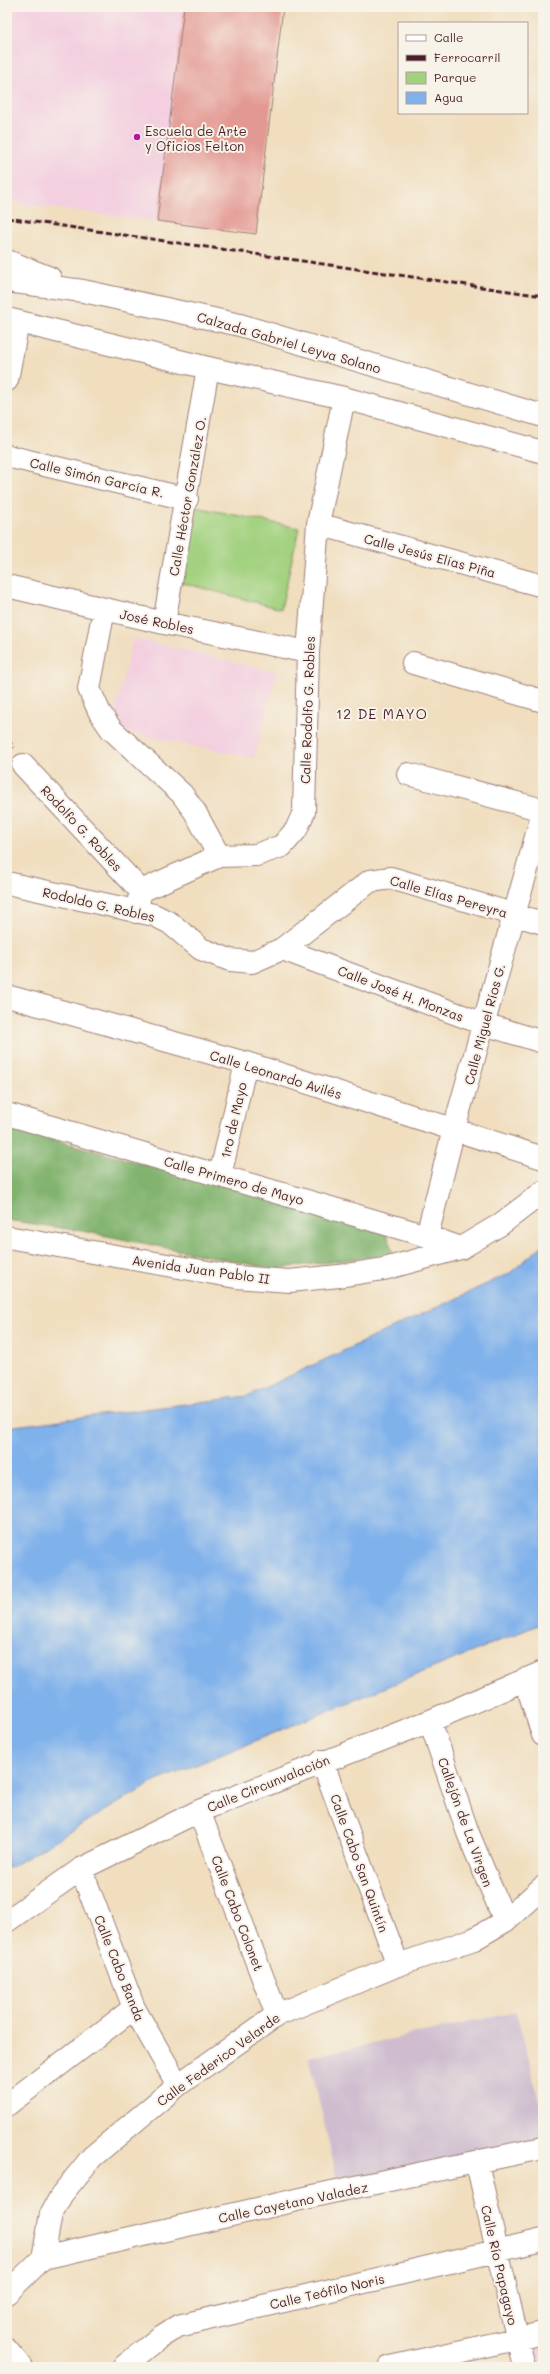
<svg xmlns="http://www.w3.org/2000/svg" width="550" height="2374" font-family="Mali,sans-serif">
<style>
.built{fill:#f3cfe0}
.industrial{fill:#cfbdcf}
.green{fill:#a2d17f;stroke:#767855}
.forest{fill:#81b36e;stroke:#66694c}
.water{fill:#7fb1eb;stroke:#64688b}
.building{fill:#e39993}
.lines{fill:none;stroke-linecap:round;stroke-linejoin:round}
.minor-casing{stroke:#9d7e75;stroke-width:24}
.major-casing{stroke:#9d7e75;stroke-width:24}
.path{stroke:#9d7e75;stroke-width:2.5;stroke-dasharray:3 3;stroke-linecap:butt}
.minor{stroke:#fff;stroke-width:22}
.major{stroke:#fff;stroke-width:22}
.rail{stroke:#4a1f2b;stroke-width:3;stroke-dasharray:6 3;stroke-linecap:butt}
.poi-dot{fill:#b5179e;stroke:#f7f3e8;stroke-width:1.5}
.labels{text-anchor:middle;dominant-baseline:central;stroke-width:4;stroke-linejoin:round;paint-order:stroke}
.poi-label{font-size:13px;fill:#4a1f2b;stroke:#f7f3e8;text-anchor:start}
.street-label{font-size:13px;fill:#4a1f2b;stroke:#f7f3e8}
.neighbourhood-label{font-size:14px;letter-spacing:1px;fill:#4a1f2b;stroke:#f7f3e8}
</style>
<rect width="100%" height="100%" fill="#f7f3e8"/>
<filter id="ink" filterUnits="userSpaceOnUse"><feTurbulence type="fractalNoise" baseFrequency=".025" numOctaves="2"/><feDisplacementMap in="SourceGraphic" scale="8" xChannelSelector="R" yChannelSelector="G"/><feConvolveMatrix kernelMatrix="1 2 1 2 8 2 1 2 1" color-interpolation-filters="sRGB"/></filter>
<filter id="wash" filterUnits="userSpaceOnUse"><feTurbulence type="fractalNoise" baseFrequency=".012" numOctaves="4" result="noise"/><feDisplacementMap in="SourceGraphic" scale="16" xChannelSelector="R" yChannelSelector="G"/><feGaussianBlur stdDeviation="0.9" result="paint"/><feColorMatrix in="noise" values="0 0 0 0 0 0 0 0 0 0 0 0 0 0 0 0 0 1.4 0 .05"/><feComposite in="paint" operator="in"/></filter>
<g filter="url(#wash)">
<rect width="100%" height="100%" fill="#f0debf"/>
<!-- built -->
<path class="built" d="M15,7H283L256,234L7,202V72Z
M133,638L277,672L254,758L111,729Z
M543,2349V2367H538L534,2351Z"/>
<!-- industrial -->
<path class="industrial" d="M516,2012L543,2112V2140L338,2184L309,2057Z"/>
<!-- green -->
<path class="green" d="M186,505L299,528L281,609L172,580Z"/>
<!-- forest -->
<path class="forest" d="M7,1127L386,1230L393,1254L273,1269L82,1231L7,1220Z"/>
<!-- water -->
<path class="water" d="M543,1245V1623L152,1783L7,1869V1427L247,1396L510,1273Z"/>
<g id="blocks">
<!-- building -->
<path class="building" d="M184,7H283L256,234L157,221Z"/>
</g>
</g>
<g filter="url(#ink)">
<use href="#blocks" fill-opacity="0" stroke="#9d7e75" stroke-width="1"/>
<g class="lines">
<defs>
<path id="minor" d="M7,380L18,322
M7,456L187,499
M318,524L543,586
M7,586L164,623L308,652
M104,609L89,689L100,713L111,729L182,794L195,812L219,856
M164,623L208,368
M413,663L543,701
M23,765L141,891
M408,774L543,810
M7,883L154,915L170,923L201,949L230,960L252,962L282,949L370,881L391,878L543,923
M136,912L141,891L219,856L256,855L282,846L296,830L304,812L308,652L318,524L344,398
M282,949L484,1024L543,1042
M7,996L246,1063L543,1158
M7,1114L427,1236L461,1248
M220,1176L246,1063
M427,1236L454,1129L543,812
M525,1679L543,1735
M430,1721L468,1833L505,1921
M322,1761L398,1965
M199,1811L277,2015
M81,1869L134,2008L178,2085
M7,1921L81,1869L199,1811L430,1721L543,1672
M7,2105L134,2008
M477,2163L524,2367
M43,2258L51,2214L62,2194L92,2157L178,2085L277,2015L398,1965L474,1939L505,1921L543,1887
M43,2258L327,2193L543,2148
M7,2293L43,2258
M7,2350L21,2367
M123,2367L159,2338L178,2326L543,2240
M390,2367L543,2333"/>
<path id="major" d="M7,261L50,278
M7,281L83,291L240,325L543,416
M7,319L208,368L344,398L543,452
M7,1237L236,1277L289,1281L339,1276L384,1269L461,1248L501,1224L543,1192"/>
</defs>
<!-- minor casing -->
<use href="#minor" class="minor-casing"/>
<!-- major casing -->
<use href="#major" class="major-casing"/>
<!-- path -->
<path class="path" d="M7,737L14,748"/>
<!-- minor -->
<use href="#minor" class="minor"/>
<!-- major -->
<use href="#major" class="major"/>
<!-- rail -->
<path class="rail" d="M7,218L543,296"/>
</g>
</g>
<!-- markers -->
<circle class="poi-dot" cx="137" cy="137" r="4"/>
<g class="labels">
<!-- poi labels -->
<g class="poi-label">
<text x="145" y="130">Escuela de Arte<tspan x="145" dy="15">y Oficios Felton</tspan></text>
</g>
<!-- street labels -->
<g class="street-label">
<text transform="translate(289 342) rotate(16)">Calzada Gabriel Leyva Solano</text>
<text transform="translate(97 477) rotate(13)">Calle Simón García R.</text>
<text transform="translate(187 496) rotate(-80)">Calle Héctor González O.</text>
<text transform="translate(430 555) rotate(15)">Calle Jesús Elías Piña</text>
<text transform="translate(157 621) rotate(12)">José Robles</text>
<text transform="translate(307 710) rotate(-88)">Calle Rodolfo G. Robles</text>
<text transform="translate(82 828) rotate(47)">Rodolfo G. Robles</text>
<text transform="translate(449 896) rotate(16)">Calle Elías Pereyra</text>
<text transform="translate(99 904) rotate(13)">Rodoldo G. Robles</text>
<text transform="translate(401 993) rotate(21)">Calle José H. Monzas</text>
<text transform="translate(484 1024) rotate(-75)">Calle Miguel Ríos G.</text>
<text transform="translate(276 1074) rotate(17)">Calle Leonardo Avilés</text>
<text transform="translate(233 1120) rotate(-77)">1ro de Mayo</text>
<text transform="translate(234 1180) rotate(16)">Calle Primero de Mayo</text>
<text transform="translate(201 1269) rotate(8)">Avenida Juan Pablo II</text>
<text transform="translate(268 1783) rotate(-22)">Calle Circunvalación</text>
<text transform="translate(466 1822) rotate(70)">Callejón de La Virgen</text>
<text transform="translate(360 1863) rotate(70)">Calle Cabo San Quintín</text>
<text transform="translate(238 1913) rotate(69)">Calle Cabo Colonet</text>
<text transform="translate(120 1968) rotate(68)">Calle Cabo Banda</text>
<text transform="translate(218 2059) rotate(-36)">Calle Federico Velarde</text>
<text transform="translate(293 2202) rotate(-12)">Calle Cayetano Valadez</text>
<text transform="translate(500 2265) rotate(77)">Calle Río Papagayo</text>
<text transform="translate(327 2291) rotate(-13)">Calle Teófilo Noris</text>
</g>
<!-- neighbourhood labels -->
<g class="neighbourhood-label">
<text x="382" y="713">12 DE MAYO</text>
</g>
</g>
<!-- margin -->
<rect width="550" height="2374" fill="none" stroke="#f7f3e8" stroke-width="24"/>
<!-- legend -->
<rect x="398" y="22" width="130" height="92" fill="#f7f3e8" stroke="#b29e9c"/>
<rect x="406" y="35" width="20" height="6" fill="#ffffff" stroke="#b29e9c"/>
<text x="434" y="42" font-size="12" fill="#4a1f2b">Calle</text>
<rect x="406" y="55" width="20" height="6" fill="#4a1f2b" stroke="#b29e9c"/>
<text x="434" y="62" font-size="12" fill="#4a1f2b">Ferrocarril</text>
<rect x="406" y="72" width="20" height="12" fill="#a2d17f" stroke="#b29e9c"/>
<text x="434" y="82" font-size="12" fill="#4a1f2b">Parque</text>
<rect x="406" y="92" width="20" height="12" fill="#7fb1eb" stroke="#b29e9c"/>
<text x="434" y="102" font-size="12" fill="#4a1f2b">Agua</text>
</svg>
